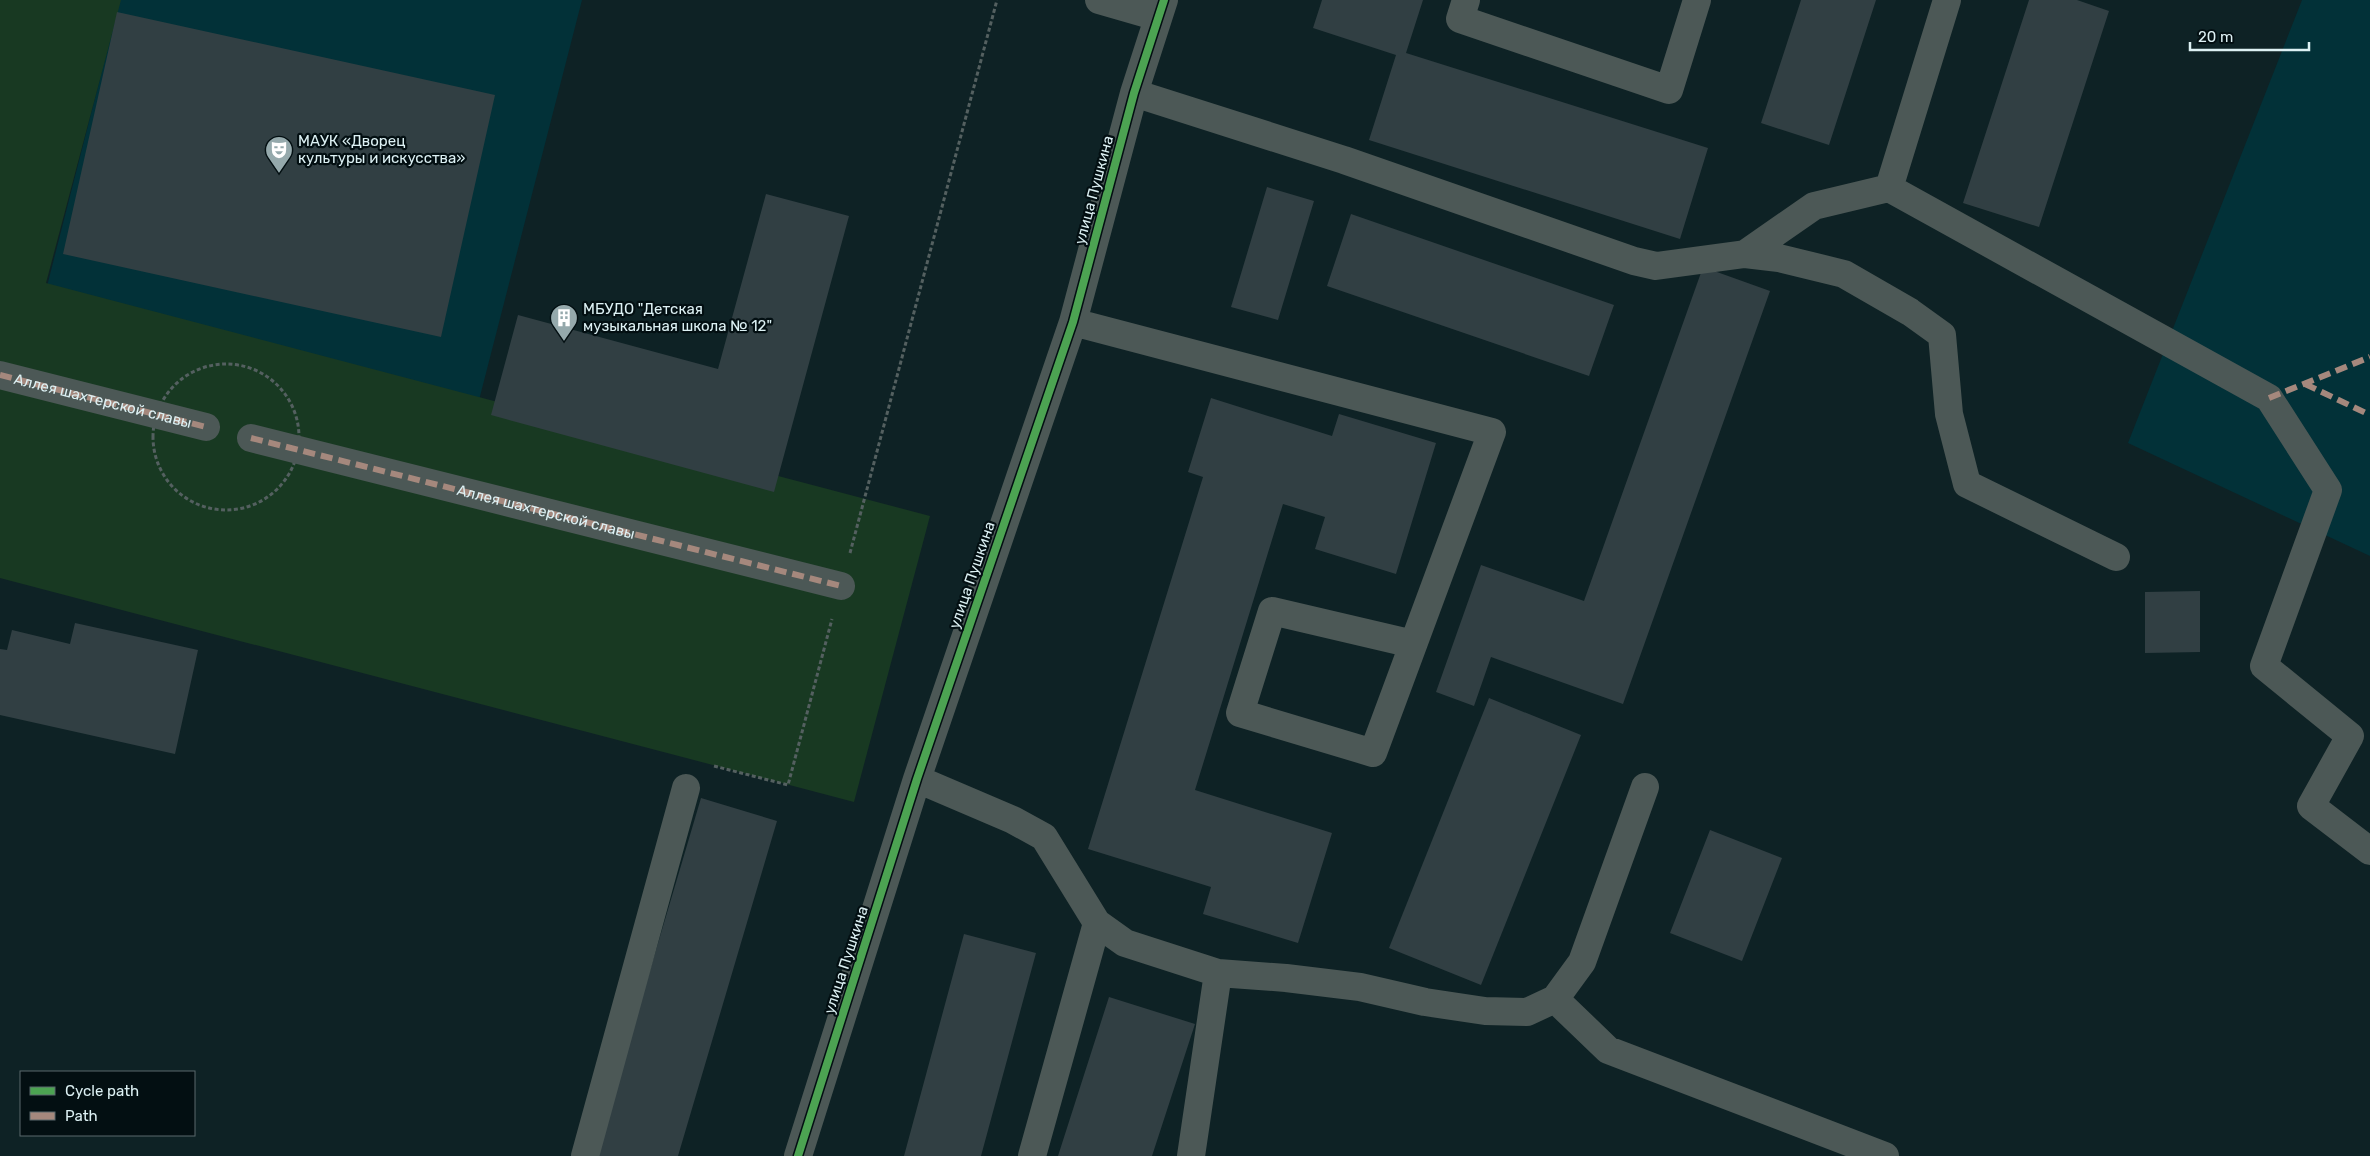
<svg xmlns="http://www.w3.org/2000/svg" width="2370" height="1156" font-family="Rubik,sans-serif">
<style>
.built{fill:#023138}
.green{fill:#183922}
.building{fill:#313f43}
.lines{fill:none;stroke-linecap:round;stroke-linejoin:round}
.path{stroke:#546060;stroke-width:3;stroke-dasharray:4 2.5;stroke-linecap:butt}
.minor{stroke:#4c5856;stroke-width:28}
.quiet{stroke:#a5887d;stroke-width:6;stroke-dasharray:12 6;stroke-linecap:butt}
.cycleway-casing{stroke:#030f12;stroke-width:11}
.cycleway{stroke:#4ca352;stroke-width:8}
.labels{text-anchor:middle;dominant-baseline:central;stroke-width:4.5;stroke-linejoin:round;paint-order:stroke}
.poi-label{font-size:15px;fill:#ddf1f4;stroke:#030f12;text-anchor:start}
.street-label{font-size:15px;fill:#ddf1f4;stroke:#030f12}
</style>
<rect width="100%" height="100%" fill="#0e2225"/>
<!-- built -->
<path class="built" d="M120,0H582L477,408L44,298Z
M2302,0H2370V556L2128,443Z"/>
<!-- green -->
<path class="green" d="M0,0H121L46,283L930,516L854,802L0,578Z"/>
<!-- building -->
<path class="building" d="M1322,0H1423L1406,53L1708,148L1680,239L1369,140L1396,55L1313,28Z
M1801,0H1876L1829,145L1761,123Z
M2029,0H2077L2109,11L2039,227L1963,203Z
M117,12L495,95L441,337L63,254Z
M1267,187L1314,201L1278,320L1231,307Z
M766,194L849,216L774,492L491,415L518,315L718,369Z
M1351,214L1614,305L1589,376L1327,286Z
M1703,267L1770,291L1623,704L1491,657L1474,706L1436,692L1481,565L1584,601Z
M1211,398L1332,436L1339,414L1436,443L1396,574L1315,549L1325,517L1283,504L1195,790L1332,833L1298,943L1203,914L1211,887L1088,849L1203,477L1188,472Z
M2200,591V652L2145,653V592Z
M75,623L198,650L175,754L0,715V649L7,650L12,630L70,644Z
M1489,698L1581,735L1481,985L1389,948Z
M701,798L777,821L678,1156H595Z
M1710,830L1782,858L1742,961L1670,933Z
M964,934L1036,953L981,1156H904Z
M1109,997L1195,1024L1152,1156H1058Z"/>
<g class="lines">
<!-- path -->
<path class="path" d="M153 437a73 73 0 1 1 146 0a73 73 0 1 1-146 0Z
M850,553L997,0
M714,766L788,785L832,619"/>
<!-- minor -->
<path class="minor" d="M1099,0L1158,17
M1466,0L1460,19L1669,90L1697,0
M1134,93L1344,160L1634,261L1656,266L1745,254L1779,258L1844,274L1910,312L1942,335L1949,414L1967,484L2116,557
M1889,188L1947,0
M1745,254L1814,206L1889,188L2269,398L2328,490L2264,666L2350,736L2311,806L2370,851
M1073,322L1492,432L1373,753L1240,713L1272,611L1413,644
M0,375L206,427
M251,438L841,586
M917,779L1013,820L1044,837L1097,923L1125,943L1218,973L1286,978L1360,987L1425,1002L1485,1011L1527,1012L1555,999L1582,962L1645,787
M1555,999L1608,1050L1885,1156
M585,1156L686,788
M798,1156L917,779L1073,322L1134,93L1164,0
M1032,1156L1097,923
M1191,1156L1218,973"/>
<!-- quiet -->
<g class="quiet">
<path id="s1" d="M0,375L206,427"/>
<path d="M2305,384L2370,415"/>
<path d="M2269,398L2370,357"/>
<path id="s2" d="M251,438L841,586"/>
</g>
<defs>
<path id="cycleway" d="M798,1156L917,779L1073,322L1134,93L1164,0"/>
</defs>
<!-- cycleway casing -->
<use href="#cycleway" class="cycleway-casing"/>
<!-- cycleway -->
<use href="#cycleway" class="cycleway"/>
</g>
<!-- icons -->
<defs>
<symbol id="theatre-pin" viewBox="-11 -11 22 30"><path d="M0 17L-7.5 6A9.5 9.5 0 1 1 7.5 6Z" fill="#95a9ac" stroke="#030f12"/><path d="M-5-5.5Q0-4 5-5.5V0Q5 5 0 6Q-5 5-5 0ZM-3.3-2.5H-1v1.5H-3.3ZM1-2.5H3.3v1.5H1ZM-2.8 1Q0 5.5 2.8 1Z" fill="#fff"/></symbol>
<symbol id="building-pin" viewBox="-11 -11 22 30"><path d="M0 17L-7.5 6A9.5 9.5 0 1 1 7.5 6Z" fill="#95a9ac" stroke="#030f12"/><path d="M-4-6H4V6H1V3H-1V6H-4ZM-2.5-4.3h1.7v1.8h-1.7ZM.8-4.3h1.7v1.8H.8ZM-2.5-1h1.7V.8h-1.7ZM.8-1h1.7V.8H.8Z" fill="#fff"/></symbol>
</defs>
<g fill-rule="evenodd">
<use href="#theatre-pin" x="263" y="134" width="32" height="43"/>
<use href="#building-pin" x="548" y="302" width="32" height="43"/>
</g>
<g class="labels">
<!-- poi labels -->
<g class="poi-label">
<text x="298" y="141">МАУК «Дворец<tspan x="298" dy="17">культуры и искусства»</tspan></text>
<text x="583" y="309">МБУДО "Детская<tspan x="583" dy="17">музыкальная школа № 12"</tspan></text>
</g>
<!-- street labels -->
<g class="street-label">
<text transform="translate(1094 190) rotate(-75)">улица Пушкина</text>
<text stroke="none"><textPath href="#s1" startOffset="106">Аллея шахтерской славы</textPath></text>
<text stroke="none"><textPath href="#s2" startOffset="304">Аллея шахтерской славы</textPath></text>
<text transform="translate(972 575) rotate(-71)">улица Пушкина</text>
<text transform="translate(846 960) rotate(-72)">улица Пушкина</text>
</g>
</g>
<!-- legend -->
<rect x="20" y="1071" width="175" height="65" fill="#030f12" stroke="#5a696c"/>
<rect x="30" y="1087" width="25" height="8" fill="#4ca352" stroke="#5a696c"/>
<text x="65" y="1096" font-size="15" fill="#ddf1f4">Cycle path</text>
<rect x="30" y="1112" width="25" height="8" fill="#a5887d" stroke="#5a696c"/>
<text x="65" y="1121" font-size="15" fill="#ddf1f4">Path</text>
<!-- scale -->
<path d="M2190 42v8h119v-8" fill="none" stroke="#ddf1f4" stroke-width="2.5"/>
<text x="2198" y="42" font-size="15" fill="#ddf1f4" stroke="#030f12" stroke-width="4" paint-order="stroke">20 m</text>
</svg>
